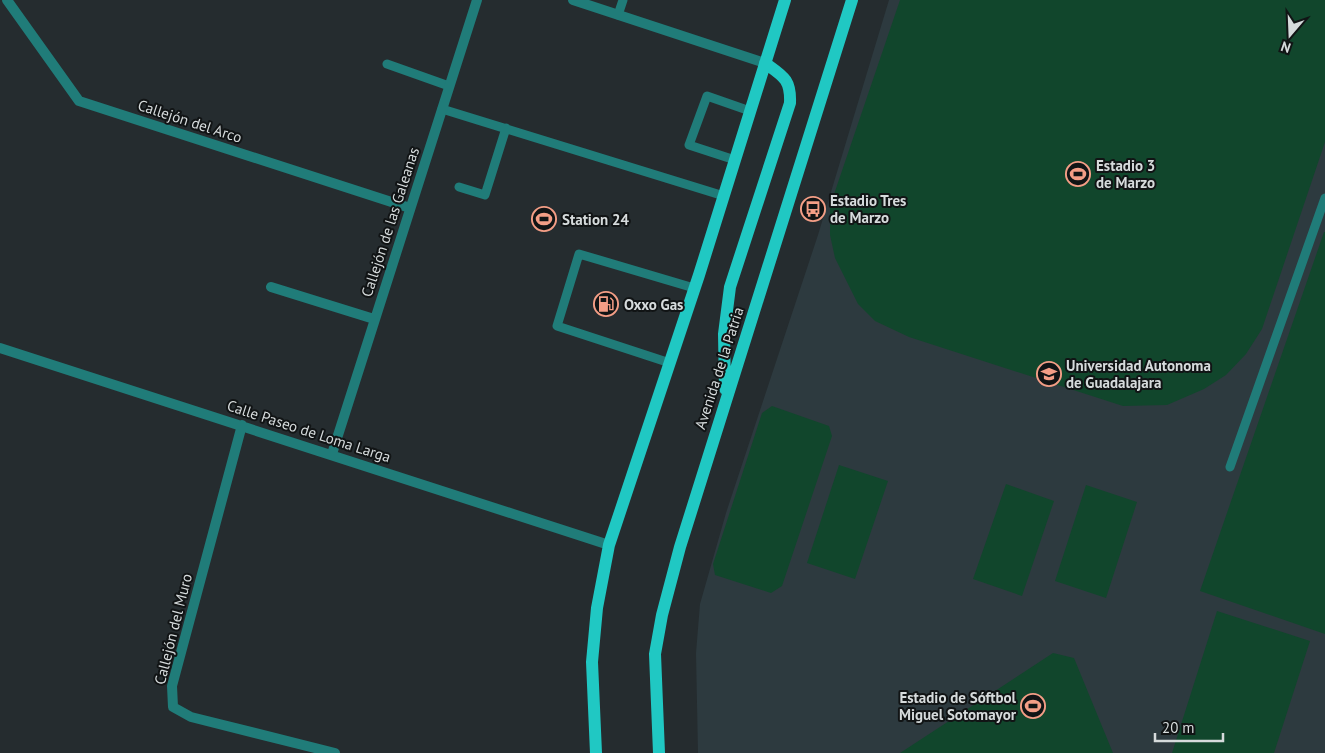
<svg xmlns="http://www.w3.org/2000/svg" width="1325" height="753" font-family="'PT Sans',sans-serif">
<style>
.built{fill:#2d3a3f}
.garden{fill:#11462c}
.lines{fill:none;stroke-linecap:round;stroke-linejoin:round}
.service{stroke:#207c79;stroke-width:9}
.minor{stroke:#207c79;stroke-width:10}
.primary{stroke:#20c8c3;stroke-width:12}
.labels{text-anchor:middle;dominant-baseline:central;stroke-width:4;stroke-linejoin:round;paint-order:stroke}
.street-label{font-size:15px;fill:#d6dbdc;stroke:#111415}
.poi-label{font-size:15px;font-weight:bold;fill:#d6dbdc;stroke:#111415;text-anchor:start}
</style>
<rect width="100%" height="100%" fill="#252c2f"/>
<!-- built -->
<path class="built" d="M889,0H1325V753H698L696,653L700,604L726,513L818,235Z"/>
<!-- garden -->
<path class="garden" d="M900,0H1325V142L1262,329L1246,354L1226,375L1204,389L1167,405L1123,406L909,337L875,321L858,304L835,258L830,235V206Z
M1324,232H1325V634L1200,591Z
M772,406L829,426L832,436L782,586L771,593L715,575L713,564L762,413Z
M839,465L888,481L855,579L807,563Z
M1006,484L1054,501L1022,596L973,579Z
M1086,485L1137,502L1106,598L1055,581Z
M1217,611L1310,641L1274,753H1172Z
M1053,653L1074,658L1113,753H900Z"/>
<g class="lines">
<!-- service -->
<path class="service" d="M618,15L623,0
M387,64L449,86
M442,109L724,196
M735,160L689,145L707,96L750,111
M459,187L485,195L506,128
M670,363L557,326L579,254L694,288
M1230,467L1325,198"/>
<!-- minor -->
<path class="minor" d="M7,0L79,101L410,208
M573,0L765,63
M271,287L374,319
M0,348L609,545
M242,425L172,686L173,707L191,717L335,753
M332,454L477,0"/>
<!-- primary -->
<path class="primary" d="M725,389L724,334L730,287L790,103C791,79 783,76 765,63
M596,753L592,662L597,608L609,545L699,275L785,0
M659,753L655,654L662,615L680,547L852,0"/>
</g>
<!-- icons -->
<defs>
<symbol id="stadium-ring" viewBox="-11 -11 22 22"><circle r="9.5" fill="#111415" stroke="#f49e86" stroke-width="1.5"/><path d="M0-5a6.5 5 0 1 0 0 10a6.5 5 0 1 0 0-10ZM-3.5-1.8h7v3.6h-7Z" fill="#f49e86"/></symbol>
<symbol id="bus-ring" viewBox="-11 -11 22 22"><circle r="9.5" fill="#111415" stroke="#f49e86" stroke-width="1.5"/><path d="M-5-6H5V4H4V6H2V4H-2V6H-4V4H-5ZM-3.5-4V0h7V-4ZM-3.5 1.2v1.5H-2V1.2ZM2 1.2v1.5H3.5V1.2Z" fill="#f49e86"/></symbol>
<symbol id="fuel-ring" viewBox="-11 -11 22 22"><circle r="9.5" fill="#111415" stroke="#f49e86" stroke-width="1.5"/><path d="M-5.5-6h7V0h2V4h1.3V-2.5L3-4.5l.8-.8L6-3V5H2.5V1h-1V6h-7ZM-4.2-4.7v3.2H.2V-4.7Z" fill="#f49e86"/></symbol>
<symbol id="university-ring" viewBox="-11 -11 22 22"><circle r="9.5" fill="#111415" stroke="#f49e86" stroke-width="1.5"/><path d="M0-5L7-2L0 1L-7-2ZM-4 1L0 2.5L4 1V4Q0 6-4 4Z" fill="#f49e86"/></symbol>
</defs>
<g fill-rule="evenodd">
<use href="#stadium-ring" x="1064" y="160" width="28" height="28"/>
<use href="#bus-ring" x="799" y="195" width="28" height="28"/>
<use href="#stadium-ring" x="530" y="205" width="28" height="28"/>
<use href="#fuel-ring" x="592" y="290" width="28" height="28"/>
<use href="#university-ring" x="1035" y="360" width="28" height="28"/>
<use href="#stadium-ring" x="1019" y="692" width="28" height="28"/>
</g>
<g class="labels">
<!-- street labels -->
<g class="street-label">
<text transform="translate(190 121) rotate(18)">Callejón del Arco</text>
<text transform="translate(390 222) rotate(-72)">Callejón de las Galeanas</text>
<text transform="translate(719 368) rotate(-72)">Avenida de la Patria</text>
<text transform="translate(309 431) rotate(18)">Calle Paseo de Loma Larga</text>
<text transform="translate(173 629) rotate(-76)">Callejón del Muro</text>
</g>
<!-- poi labels -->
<g class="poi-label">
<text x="1096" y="165">Estadio 3<tspan x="1096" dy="17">de Marzo</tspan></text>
<text x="830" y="200">Estadio Tres<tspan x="830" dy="17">de Marzo</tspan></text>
<text x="562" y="219">Station 24</text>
<text x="624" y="304">Oxxo Gas</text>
<text x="1066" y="365">Universidad Autonoma<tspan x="1066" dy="17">de Guadalajara</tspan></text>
<text x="1016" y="697" text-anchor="end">Estadio de Sóftbol<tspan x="1016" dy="17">Miguel Sotomayor</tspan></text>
</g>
</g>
<!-- north arrow -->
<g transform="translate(1290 35) rotate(199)" stroke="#111415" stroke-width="4" paint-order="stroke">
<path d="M0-4L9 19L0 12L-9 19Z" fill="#d6dbdc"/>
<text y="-8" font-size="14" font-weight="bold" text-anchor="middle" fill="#d6dbdc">N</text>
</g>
<!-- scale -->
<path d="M1155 733v8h68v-8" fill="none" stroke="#d6dbdc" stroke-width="2.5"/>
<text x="1162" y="733" font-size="15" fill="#d6dbdc" stroke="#111415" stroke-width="4" paint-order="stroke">20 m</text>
</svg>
